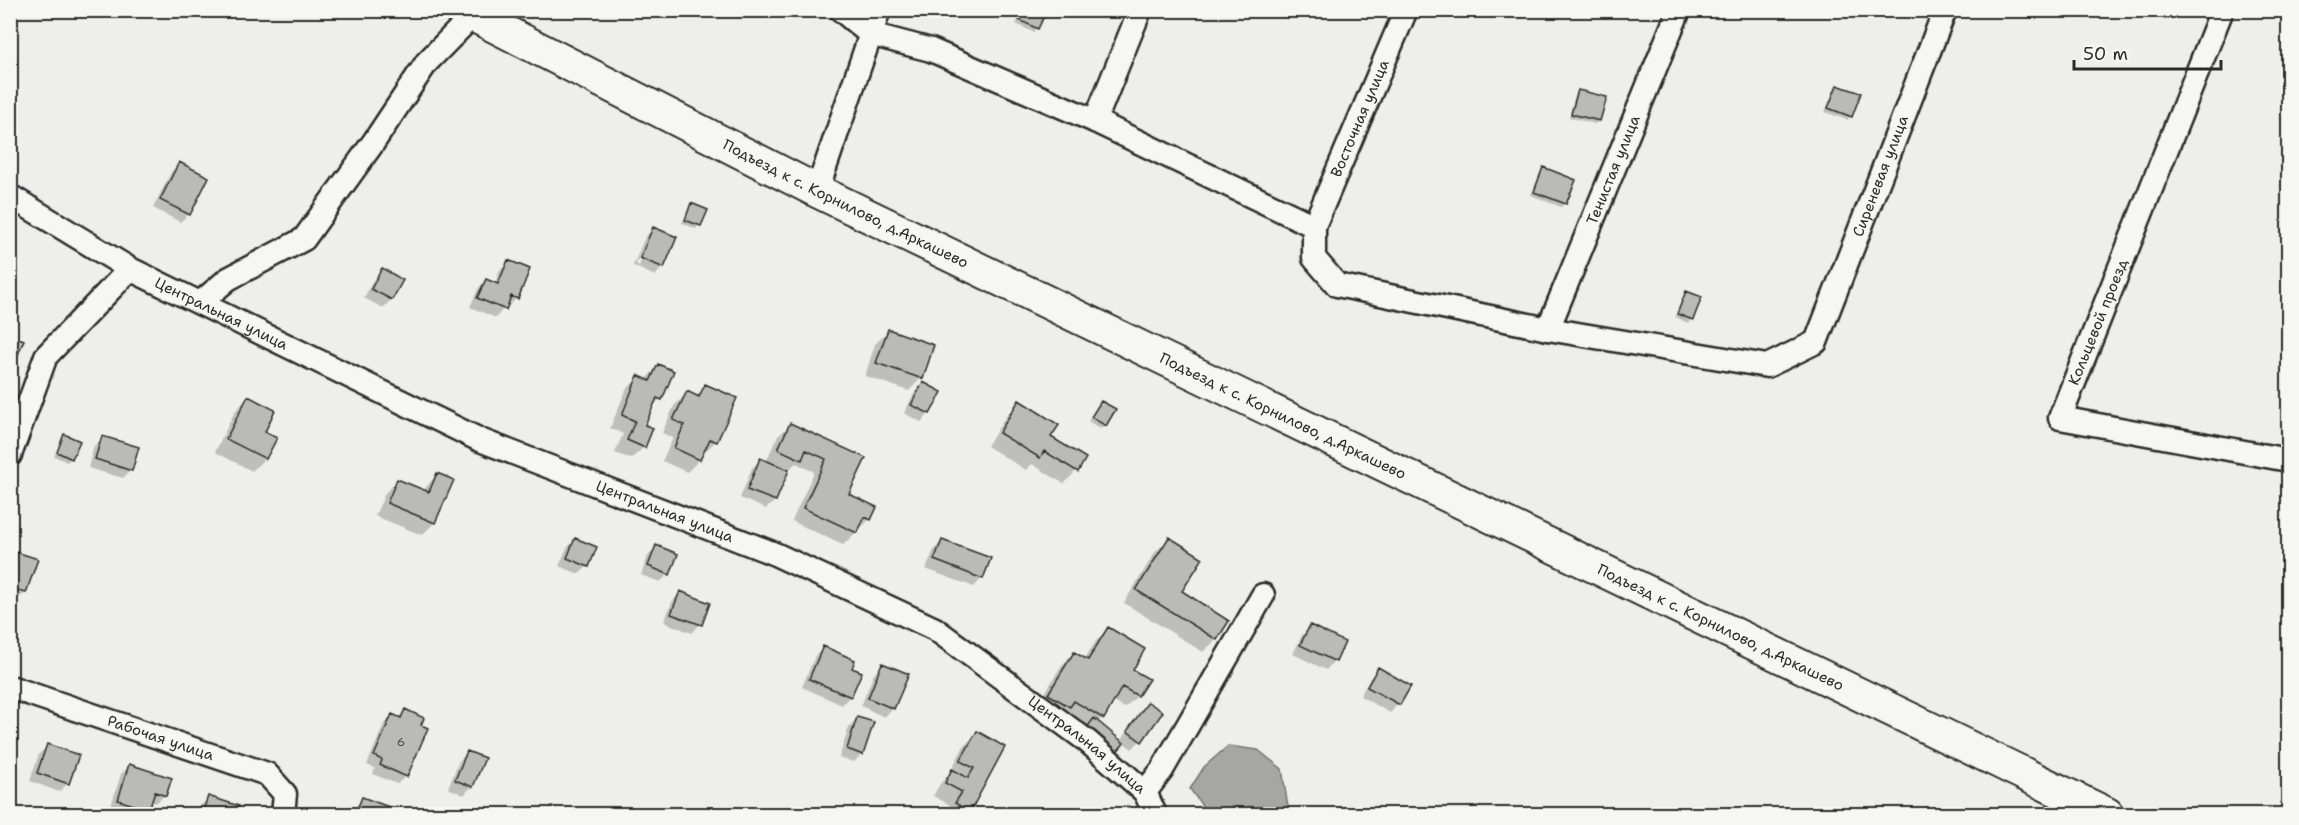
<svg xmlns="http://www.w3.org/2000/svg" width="2299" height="825" font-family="'Shantell Sans',sans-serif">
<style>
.water{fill:#a6a6a3;stroke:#757573;stroke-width:1.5}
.shadow{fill:#0003;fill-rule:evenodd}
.building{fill:#babab7;stroke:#2b2b2b;stroke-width:1.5}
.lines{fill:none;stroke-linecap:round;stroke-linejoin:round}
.street-casing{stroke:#2b2b2b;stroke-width:27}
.secondary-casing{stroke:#2b2b2b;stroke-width:36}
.street{stroke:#f6f6f2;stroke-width:22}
.secondary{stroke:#f6f6f2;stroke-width:32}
.labels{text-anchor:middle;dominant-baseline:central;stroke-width:4.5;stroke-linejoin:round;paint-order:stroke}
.number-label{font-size:12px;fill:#4f4f4e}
.street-label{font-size:15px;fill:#2b2b2b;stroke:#f6f6f2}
</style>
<rect width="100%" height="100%" fill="#eeeeea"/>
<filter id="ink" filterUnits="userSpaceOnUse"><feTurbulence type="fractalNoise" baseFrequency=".0167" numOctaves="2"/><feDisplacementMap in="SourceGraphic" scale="12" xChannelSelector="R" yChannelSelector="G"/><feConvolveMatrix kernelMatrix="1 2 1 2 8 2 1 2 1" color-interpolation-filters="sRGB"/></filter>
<g filter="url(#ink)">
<!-- water -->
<path class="water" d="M1228,746L1258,750L1282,769L1289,814H1208L1190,789L1204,767Z"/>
<!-- shadow -->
<path class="shadow" d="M1024,10L1037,28L1033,32L1016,24Z
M1837,86L1851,116L1847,120L1825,112L1834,90Z
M1578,91L1599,121L1595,124L1569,117L1575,95Z
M179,164L189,214L180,222L153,208L171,172Z
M1543,169L1565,203L1561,207L1531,195L1540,173Z
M692,205L699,225L696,229L682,223Z
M654,229L663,267L655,276L633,266L645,237ZM648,237H651L639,266L636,264Z
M509,262L517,298L509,306L506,305L496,318L470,307L478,289L486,280L495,284L500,270Z
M382,270L401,280L391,300L383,308L364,298L374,279Z
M1687,292L1692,319L1688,323L1675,317L1683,296Z
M888,331L921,378L909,391L865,376L875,344Z
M658,366L660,399L651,408L643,426L644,447L631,459L615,453L623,434L610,428L626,390L639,377L645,380Z
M923,384L929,414L921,422L904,413L915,392Z
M706,386L716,441L702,454L699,460L687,472L662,461L673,438L662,433L674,406L687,393L695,397Z
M248,398L263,432L265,458L252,471L215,452L235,411Z
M1019,402L1076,471L1064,484L1032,464L1026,470L987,446L1007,415Z
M1101,403L1105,425L1101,429L1088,421Z
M790,425L864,458L847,495L870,519L843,545L792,521L814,472L796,463L787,471L775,501L766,509L740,498L752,468L761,460L766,462L777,437Z
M65,436L71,458L67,462L54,456Z
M103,438L131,470L123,478L88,468L94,446Z
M437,474L434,523L422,535L375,516L385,493L398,480L423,491Z
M1169,539L1180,592L1227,621L1216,640L1203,652L1124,603L1156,551Z
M575,540L588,566L579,574L559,566L567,548Z
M942,541L982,578L974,587L926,569L934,550Z
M657,547L669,574L660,582L641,575L648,556Z
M10,552L36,560L25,593L16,601L10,599Z
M680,593L700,624L692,633L664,622L672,602Z
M1310,627L1343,643L1334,661L1326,670L1293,654L1302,635Z
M1108,628L1131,670L1137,696L1125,708L1112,701L1098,723L1120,741L1149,704L1140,741L1132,749L1123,742L1037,707L1061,666L1074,653L1084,660L1096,641Z
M823,648L850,669V696L842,705L802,687L815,656Z
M883,665L893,708L884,717L861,706L874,674Z
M1378,669L1409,687L1398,704L1390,713L1360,696L1370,678Z
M405,711L406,776L397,784L373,774L375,768L367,765L384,724L393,716L398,718Z
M857,718L862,754L854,762L839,758L849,727Z
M977,733L1003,748L969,811L965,814H945L950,805L933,796L940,784L949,774L964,746Z
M48,746L68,783L59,792L30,781L39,754Z
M467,753L472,786L464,795L448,788L459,761Z
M130,766L165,795L156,803L150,801L147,809L142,814H129L110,809L121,774Z
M209,798L237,807L234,814H198L200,806Z
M363,799L395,811L394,814H349Z
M1056,807L1062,811L1060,814H1050Z"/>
<!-- building -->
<path class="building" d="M1024,10H1031L1044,16L1038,29L1019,20Z
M1837,85L1861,93L1852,117L1828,108Z
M1578,90L1607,97L1600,121L1571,114Z
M179,162L209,177L190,215L160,200Z
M1543,167L1576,180L1566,204L1534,192Z
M691,203L708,210L701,226L685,220Z
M653,227L677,237L664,268L640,258Z
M508,260L530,269L518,299L511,296L506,310L477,298L486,279L498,284Z
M382,268L403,280L392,300L371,289Z
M1686,291L1702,297L1693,320L1677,314Z
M888,329L934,345L923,379L876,363Z
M10,335L24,340L10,374Z
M658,364L674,371L662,400L657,398L645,425L653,428L645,448L627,440L635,421L622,415L638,375L650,381Z
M923,382L942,392L930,414L911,405Z
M705,384L737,398L717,442L710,439L700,460L674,448L684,425L673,420L687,391L699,397Z
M248,396L275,410L265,432L277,438L266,459L226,439Z
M1019,400L1059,425L1051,437L1086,458L1078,472L1044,451L1040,458L999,433Z
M1101,401L1116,409L1106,426L1091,417Z
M790,423L866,458L849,494L877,507L871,520L865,517L857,533L803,508L826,459L806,450L802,460L778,449Z
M64,434L80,441L72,459L57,452Z
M102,436L139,447L132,471L95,459Z
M760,458L789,470L776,501L747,490Z
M437,473L454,480L435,523L387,503L397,479L429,492Z
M1169,537L1203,558L1182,591L1229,621L1217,640L1136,590Z
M575,538L597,547L589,567L567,558Z
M942,540L991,558L983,579L934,560Z
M656,545L678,554L670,575L648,566Z
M10,550L38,559L26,593L10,588Z
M680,591L710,603L702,625L671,614Z
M1310,625L1345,642L1336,662L1300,645Z
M1108,627L1145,649L1133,670L1149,679L1138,696L1122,687L1104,719L1074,701L1070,707L1048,694L1074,652L1088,660Z
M823,646L855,660L852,668L862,672L851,697L809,679Z
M882,663L909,674L894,709L868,698Z
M1378,667L1411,686L1400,705L1367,687Z
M1148,702L1163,712L1142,742L1127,731Z
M405,709L424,718L421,725L428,728L407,777L380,765L382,760L374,756L392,714L401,718Z
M857,717L874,722L863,755L847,749Z
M1094,718L1124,743L1116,753L1086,729Z
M977,731L1005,747L970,812L955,803L962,792L945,783L952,769L968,778L974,768L960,761Z
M47,744L79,755L69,784L37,773Z
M467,751L485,758L473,787L455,780Z
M129,764L172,778L166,796L155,792L149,810L118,800Z
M208,796L239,806L236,814H202Z
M362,797L397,810L395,814H355Z"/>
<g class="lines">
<defs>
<g id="street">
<path id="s1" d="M841,10L870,34L931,50L1095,121L1314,226V258L1337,285L1548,329L1767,366L1816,342L1945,10"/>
<path d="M2222,10L2060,418L2288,460"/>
<path d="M1095,121L1140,10"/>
<path d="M817,191L879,10"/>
<path id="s2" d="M10,196L130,269L480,440L775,554L935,629L1087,741L1145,792L1155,814"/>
<path id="s3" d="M1314,226L1406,10"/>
<path d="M200,303L228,279L304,239L373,143L427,62L473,15"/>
<path id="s4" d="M1548,329L1679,10"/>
<path d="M10,455L46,356L130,269"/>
<path id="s5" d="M10,687L267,774L285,794L283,814"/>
<path d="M1145,792L1162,770L1263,595"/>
</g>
<g id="secondary">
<path id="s6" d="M463,10L817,191L2107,814"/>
</g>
</defs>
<!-- street casing -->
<use href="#street" class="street-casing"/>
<!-- secondary casing -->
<use href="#secondary" class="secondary-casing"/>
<!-- street -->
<use href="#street" class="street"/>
<!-- secondary -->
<use href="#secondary" class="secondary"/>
</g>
</g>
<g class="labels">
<!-- number labels -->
<g class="number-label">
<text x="401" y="742">6</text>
</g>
<!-- street labels -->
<g class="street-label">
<text stroke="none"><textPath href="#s3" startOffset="117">Восточная улица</textPath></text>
<text stroke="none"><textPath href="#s4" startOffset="172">Тенистая улица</textPath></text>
<text stroke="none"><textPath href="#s1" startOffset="1260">Сиреневая улица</textPath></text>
<text stroke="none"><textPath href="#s6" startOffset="429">Подъезд к с. Корнилово, д.Аркашево</textPath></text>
<text stroke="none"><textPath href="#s2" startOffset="242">Центральная улица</textPath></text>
<text transform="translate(2098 322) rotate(-68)">Кольцевой проезд</text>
<text stroke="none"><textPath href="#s6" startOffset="915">Подъезд к с. Корнилово, д.Аркашево</textPath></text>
<text stroke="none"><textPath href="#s2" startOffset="728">Центральная улица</textPath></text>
<text stroke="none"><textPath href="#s6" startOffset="1401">Подъезд к с. Корнилово, д.Аркашево</textPath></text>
<text stroke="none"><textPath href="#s5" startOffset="159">Рабочая улица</textPath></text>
<text stroke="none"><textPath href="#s2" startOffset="1214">Центральная улица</textPath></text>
</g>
</g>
<!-- margin -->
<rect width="2299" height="825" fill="none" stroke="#f6f6f2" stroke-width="36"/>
<rect x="18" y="18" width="2263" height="789" fill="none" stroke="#2b2b2b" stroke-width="2" filter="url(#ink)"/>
<!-- scale -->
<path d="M2074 60v9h147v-9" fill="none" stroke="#2b2b2b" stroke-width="3"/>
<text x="2083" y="60" font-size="18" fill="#2b2b2b" stroke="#f6f6f2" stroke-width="4.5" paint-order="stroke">50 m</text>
</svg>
